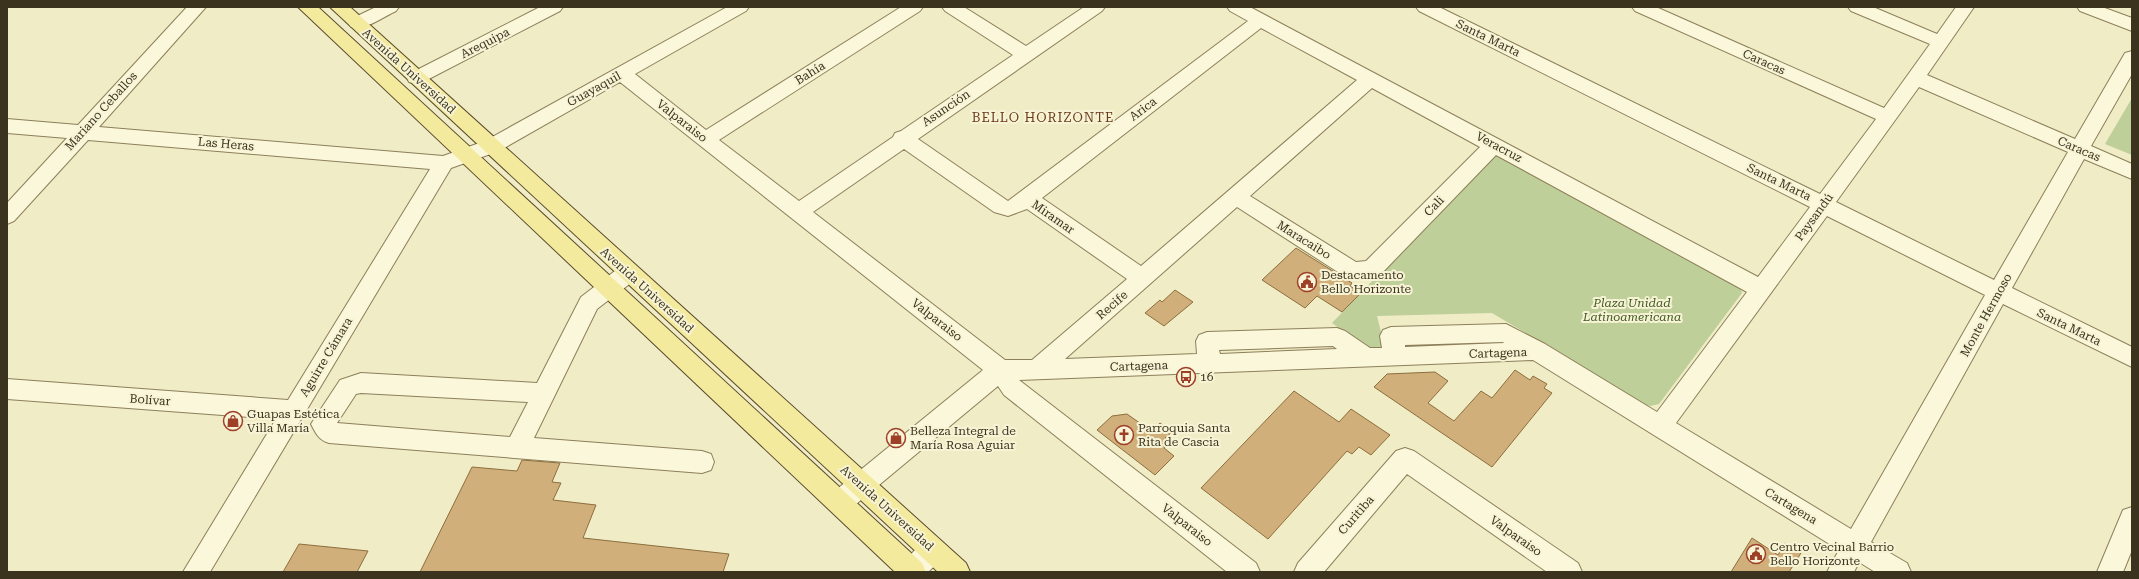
<svg xmlns="http://www.w3.org/2000/svg" width="2139" height="579" font-family="'Roboto Serif',serif">
<style>
.green{fill:#becf99}
.building{fill:#d0af7a;stroke:#8d6e3f}
.lines{fill:none;stroke-linecap:round;stroke-linejoin:round}
.minor-casing{stroke:#8d7f5a;stroke-width:2}
.major-casing{stroke:#5a4c2f;stroke-width:2}
.minor{fill:#faf7da;fill-rule:evenodd}
.major{fill:#f4ea9d;fill-rule:evenodd}
.labels{text-anchor:middle;dominant-baseline:central;stroke-width:4;stroke-linejoin:round;paint-order:stroke}
.street-label{font-size:12px;fill:#3c331f;stroke:#f7f4d6}
.poi-label{font-size:12px;fill:#3c331f;stroke:#f7f4d6;text-anchor:start}
.park-label{font-size:12px;font-style:italic;fill:#425a25;stroke:#f7f4d6}
.neighbourhood-label{font-size:13px;letter-spacing:1px;fill:#6b3c1c;stroke:#f7f4d6}
</style>
<rect width="100%" height="100%" fill="#f0ecc6"/>
<!-- green -->
<path class="green" d="M2132,98V155L2105,144Z
M1496,154L1740,286L1742,293L1659,404L1650,406L1644,404L1492,313L1377,316L1385,348L1368,349L1332,323L1491,157Z"/>
<!-- building -->
<path class="building" d="M1296,248L1352,283L1350,286L1361,293L1342,312L1317,296L1305,308L1262,280Z
M1175,290L1193,302L1164,326L1145,313L1160,300L1162,302Z
M1515,370L1530,380L1533,376L1547,384L1544,388L1552,393L1492,467L1374,387L1387,374L1435,372L1448,381L1428,403L1454,421L1481,391L1492,398Z
M1294,391L1339,422L1351,409L1390,435L1371,455L1359,447L1352,454L1347,451L1268,539L1201,488Z
M1127,414L1151,431L1160,423L1172,432L1165,438L1170,442L1164,448L1174,456L1155,475L1097,430L1112,416Z
M522,460L560,463L552,482L561,483L553,500L596,505L583,538L729,554L723,572H420L472,467L517,471Z
M1752,538L1778,555L1785,543L1801,553L1789,572H1731Z
M299,544L329,547L368,551L357,572H283Z"/>
<g class="lines">
<defs>
<path id="minor" d="M187,7H206L99,127L443,156L485,141L727,7H749L746,11L635,74L706,130L901,7H923L920,11L719,140L799,201L893,137L895,133L901,131L1013,55L945,11L942,7H964L1026,46L1084,7H1105L1102,11L918,139L1008,201L1248,21L1230,11L1227,7H1250L1758,277L1810,207L1419,11L1416,7H1439L1820,194L1876,119L1635,11L1632,7H1656L1884,108L1930,44L1851,11L1848,7H1873L1937,34L1956,7H1974L1927,75L2075,139L2125,53L2132,51V74L2091,146L2132,164V179L2084,159L2012,288L2132,347V367L2003,304L1871,542L1907,563L1911,572H1875L1859,562L1854,572H1827L1839,550L1533,360L1019,380L1256,563L1260,572H1227L1004,395L998,386L849,510L840,513L831,510L827,502L831,494L983,370L620,82L499,151L451,168L210,572H183L276,419L7,399V379L288,400L430,169L88,140L14,221L7,224V203L67,138L7,133V119L78,125ZM1261,28L1357,80L1141,266L1042,198ZM1919,87L2068,152L1994,280L1836,202ZM1372,88L1480,147L1366,261L1356,262L1250,196ZM904,149L994,212L1008,216L1027,209L1127,279L1032,360H1005L813,212ZM1496,155L1747,292L1657,412L1545,344L1506,324L1391,327L1383,330L1380,336L1382,348H1370L1345,331L1337,328L1207,332L1199,335L1196,341L1197,354L1065,359L1237,207L1344,276L1368,279L1382,273ZM1827,216L1985,295L1851,529L1676,423ZM1503,342L1504,343L1405,347V345ZM1333,346L1337,349L1220,354L1219,350Z
M376,7H399L396,11C383,17 365,31 351,27L348,23L351,19Z
M540,7H563L560,11L423,82L416,84L409,82L407,78L409,74Z
M2077,7H2102L2132,18V31L2080,11Z
M628,265L636,267L639,273L636,279L597,309L534,438L702,451L711,454L714,462L711,470L702,473L329,443C319,440 316,434 311,424L340,380L361,373L537,383L581,297L620,267ZM361,393L528,402L510,437L337,423L356,394Z
M1405,448L1414,451L1578,563L1582,572H1547L1407,474L1324,572H1294L1298,563L1396,451Z
M2132,507V550L2123,572H2097L2123,510Z
M933,539L942,543L946,551L942,559L928,572H901C908,556 916,545 933,539Z"/>
<path id="major" d="M298,7H318L922,563L926,572H895Z
M330,7H350L966,563L970,572H938Z"/>
</defs>
<!-- minor casing -->
<use href="#minor" class="minor-casing"/>
<!-- major casing -->
<use href="#major" class="major-casing"/>
<!-- minor -->
<use href="#minor" class="minor"/>
<!-- major -->
<use href="#major" class="major"/>
</g>
<!-- icons -->
<defs>
<symbol id="civic-ring" viewBox="-11 -11 22 22"><circle r="9.5" fill="#f7f4d6" stroke="#9e3f28" stroke-width="1.5"/><path d="M-.6-6.5H3V-4.5H.6V-3L4-1V1h2V6H-6V1h2V-1L-.6-3ZM-1.2 2.5V6h2.4V2.5Z" fill="#9e3f28"/></symbol>
<symbol id="bus-ring" viewBox="-11 -11 22 22"><circle r="9.5" fill="#f7f4d6" stroke="#9e3f28" stroke-width="1.5"/><path d="M-5-6H5V4H4V6H2V4H-2V6H-4V4H-5ZM-3.5-4V0h7V-4ZM-3.5 1.2v1.5H-2V1.2ZM2 1.2v1.5H3.5V1.2Z" fill="#9e3f28"/></symbol>
<symbol id="shop-ring" viewBox="-11 -11 22 22"><circle r="9.5" fill="#f7f4d6" stroke="#9e3f28" stroke-width="1.5"/><path d="M-5-2.5h2.3a2.7 3.5 0 0 1 5.4 0H5L5.5 6h-11ZM-1.5-2.5h3a1.5 2.3 0 0 0-3 0Z" fill="#9e3f28"/></symbol>
<symbol id="church-ring" viewBox="-11 -11 22 22"><circle r="9.5" fill="#f7f4d6" stroke="#9e3f28" stroke-width="1.5"/><path d="M-1.2-6h2.4v3.5h3.3v2.4h-3.3V6h-2.4V-.1h-3.3v-2.4h3.3Z" fill="#9e3f28"/></symbol>
</defs>
<g fill-rule="evenodd">
<use href="#civic-ring" x="1296" y="271" width="22" height="22"/>
<use href="#bus-ring" x="1175" y="366" width="22" height="22"/>
<use href="#shop-ring" x="222" y="410" width="22" height="22"/>
<use href="#church-ring" x="1113" y="424" width="22" height="22"/>
<use href="#shop-ring" x="885" y="427" width="22" height="22"/>
<use href="#civic-ring" x="1745" y="543" width="22" height="22"/>
</g>
<g class="labels">
<!-- street labels -->
<g class="street-label">
<text transform="translate(1488 38) rotate(26)">Santa Marta</text>
<text transform="translate(485 43) rotate(-27)">Arequipa</text>
<text transform="translate(1764 62) rotate(24)">Caracas</text>
<text transform="translate(409 71) rotate(42)">Avenida Universidad</text>
<text transform="translate(810 73) rotate(-32)">Bahía</text>
<text transform="translate(594 89) rotate(-29)">Guayaquil</text>
<text transform="translate(946 108) rotate(-34)">Asunción</text>
<text transform="translate(1143 109) rotate(-37)">Arica</text>
<text transform="translate(101 111) rotate(-48)">Mariano Ceballos</text>
<text transform="translate(682 121) rotate(38)">Valparaiso</text>
<text transform="translate(226 144) rotate(5)">Las Heras</text>
<text transform="translate(1499 147) rotate(28)">Veracruz</text>
<text transform="translate(2079 149) rotate(23)">Caracas</text>
<text transform="translate(1779 182) rotate(26)">Santa Marta</text>
<text transform="translate(1434 206) rotate(-46)">Cali</text>
<text transform="translate(1053 217) rotate(35)">Miramar</text>
<text transform="translate(1814 217) rotate(-54)">Paysandú</text>
<text transform="translate(1304 240) rotate(32)">Maracaibo</text>
<text transform="translate(647 290) rotate(42)">Avenida Universidad</text>
<text transform="translate(1112 305) rotate(-41)">Recife</text>
<text transform="translate(1986 315) rotate(-61)">Monte Hermoso</text>
<text transform="translate(937 320) rotate(38)">Valparaiso</text>
<text transform="translate(2069 327) rotate(26)">Santa Marta</text>
<text transform="translate(1498 353) rotate(-2)">Cartagena</text>
<text transform="translate(326 357) rotate(-59)">Aguirre Cámara</text>
<text transform="translate(1139 366) rotate(-2)">Cartagena</text>
<text transform="translate(150 400) rotate(4)">Bolívar</text>
<text transform="translate(1791 506) rotate(31)">Cartagena</text>
<text transform="translate(887 508) rotate(42)">Avenida Universidad</text>
<text transform="translate(1356 515) rotate(-49)">Curitiba</text>
<text transform="translate(1187 525) rotate(38)">Valparaiso</text>
<text transform="translate(1516 536) rotate(35)">Valparaiso</text>
</g>
<!-- poi labels -->
<g class="poi-label">
<text x="1321" y="275">Destacamento<tspan x="1321" dy="14">Bello Horizonte</tspan></text>
<text x="1200" y="377">16</text>
<text x="247" y="414">Guapas Estética<tspan x="247" dy="14">Villa María</tspan></text>
<text x="1138" y="428">Parroquia Santa<tspan x="1138" dy="14">Rita de Cascia</tspan></text>
<text x="910" y="431">Belleza Integral de<tspan x="910" dy="14">María Rosa Aguiar</tspan></text>
<text x="1770" y="547">Centro Vecinal Barrio<tspan x="1770" dy="14">Bello Horizonte</tspan></text>
</g>
<!-- park labels -->
<g class="park-label">
<text x="1632" y="303">Plaza Unidad<tspan x="1632" dy="14">Latinoamericana</tspan></text>
</g>
<!-- neighbourhood labels -->
<g class="neighbourhood-label">
<text x="1043" y="117">BELLO HORIZONTE</text>
</g>
</g>
<!-- border -->
<rect width="2139" height="579" fill="none" stroke="#3c331f" stroke-width="16"/>
</svg>
